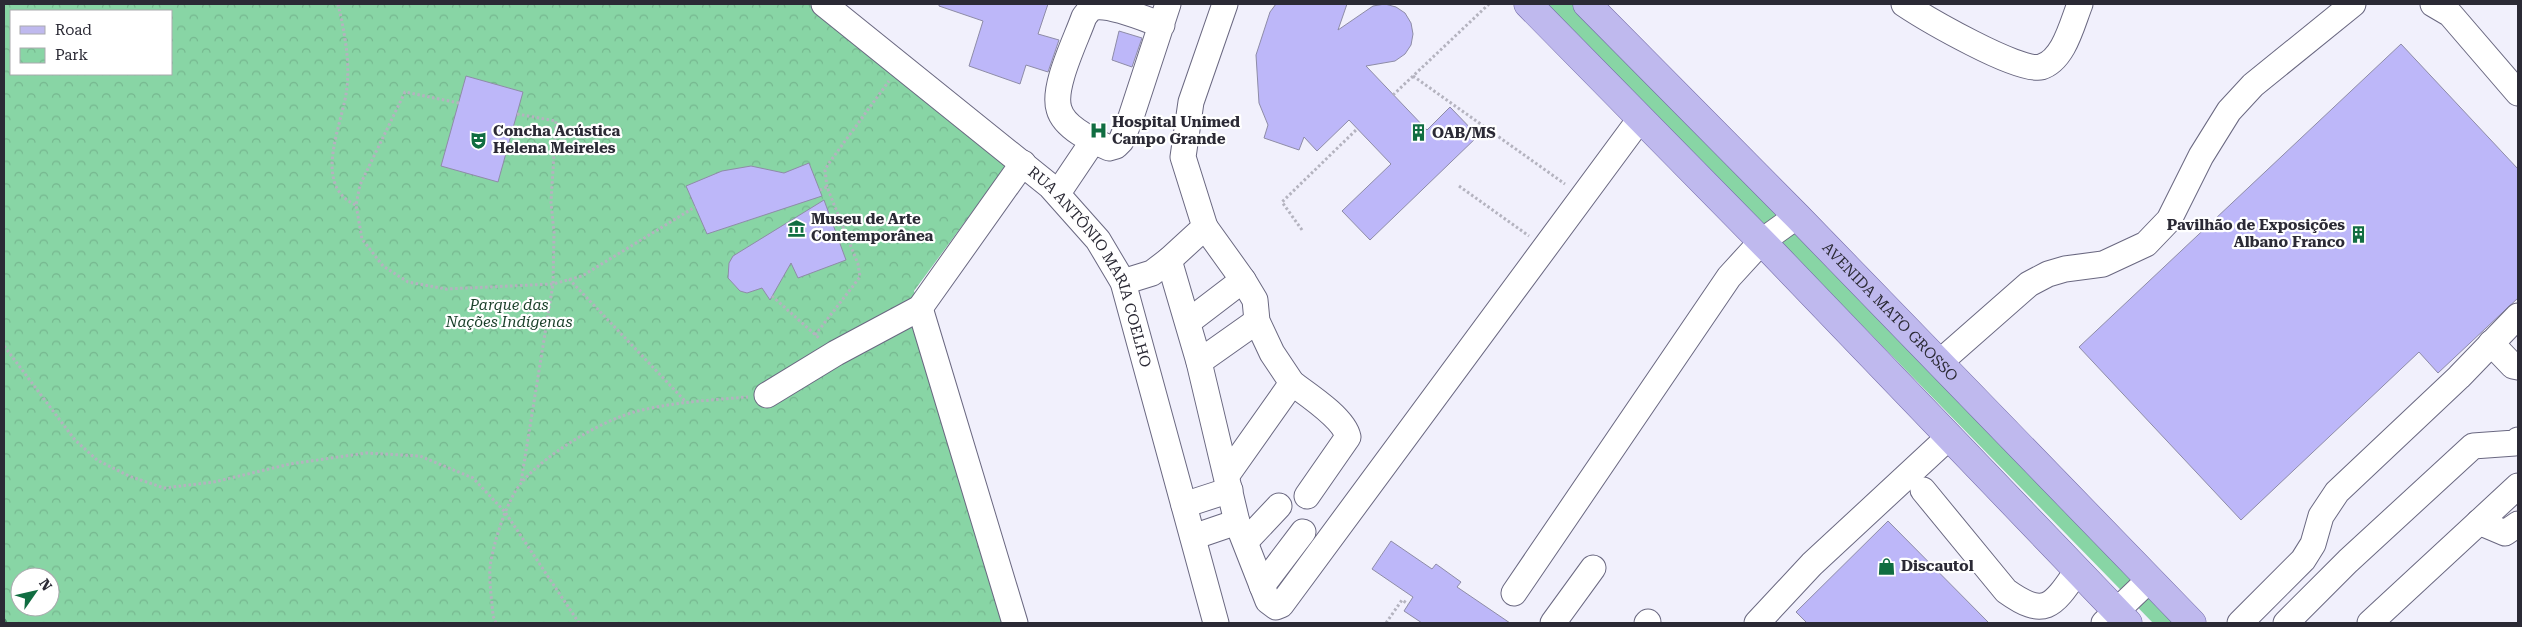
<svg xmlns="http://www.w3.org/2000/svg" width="2522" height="627" font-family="'Roboto Serif',serif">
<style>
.grass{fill:#88d5a5}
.park{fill:url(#park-crowns);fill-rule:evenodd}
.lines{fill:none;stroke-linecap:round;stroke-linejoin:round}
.stream{stroke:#4d8a69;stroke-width:5}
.building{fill:#bdb7f9;stroke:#8e8ca7}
.minor-casing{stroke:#6a6881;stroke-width:27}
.major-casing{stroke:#7068a5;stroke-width:29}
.path{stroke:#b4b3bf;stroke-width:3;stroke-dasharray:2.5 2.5;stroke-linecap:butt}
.minor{stroke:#fff;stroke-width:25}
.major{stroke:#bfb9ee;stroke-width:28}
.labels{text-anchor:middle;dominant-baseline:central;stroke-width:4.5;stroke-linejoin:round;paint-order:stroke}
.poi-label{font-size:15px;font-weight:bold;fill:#2b2a35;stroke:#fff;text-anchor:start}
.street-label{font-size:15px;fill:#2b2a35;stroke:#fff}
.park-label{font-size:15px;font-style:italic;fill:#193f29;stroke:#fff}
</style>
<defs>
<pattern id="park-crowns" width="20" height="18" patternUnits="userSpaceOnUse" patternTransform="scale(1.25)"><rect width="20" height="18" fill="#88d5a5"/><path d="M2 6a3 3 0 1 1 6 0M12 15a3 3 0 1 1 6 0" fill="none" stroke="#76b78f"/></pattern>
</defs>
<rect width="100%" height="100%" fill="#f1f0fc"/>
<!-- grass -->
<path class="grass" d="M1545,4H1578L2188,623H2153L1649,107Z"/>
<!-- park -->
<path class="park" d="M4,4H809L1006,166L914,291L1013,623H4ZM11,11H171V74H11ZM20,577H50V607H20Z"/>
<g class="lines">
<!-- stream -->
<path class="stream" d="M4,621L5,623"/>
</g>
<!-- building -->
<path class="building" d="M939,4H1048L1038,34L1059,40L1048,72L1026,65L1020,84L969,66L983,21L939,6Z
M1276,4H1347L1338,30L1373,6L1385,4L1396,7L1405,13L1411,23L1413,34L1411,45L1405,54L1395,61L1366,66L1427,130L1450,107L1478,136L1370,240L1342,211L1391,164L1349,120L1317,151L1304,137L1299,150L1264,138L1268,125L1259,103L1256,55L1270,12Z
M1119,31L1142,38L1132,67L1112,60Z
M2401,44L2518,169V298L2438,373L2419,352L2241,520L2079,347Z
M466,76L523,92L498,182L441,166Z
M809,163L822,196L707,234L686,186L722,171L751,166L784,173Z
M824,200L846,260L798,278L791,263L770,300L762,288L747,293L740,291L728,278L729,263L733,256Z
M1888,521L1989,623H1807L1796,612Z
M1391,541L1432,569L1436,564L1461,582L1457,587L1510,623H1422L1404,611L1413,597L1372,569Z"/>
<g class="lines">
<defs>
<g id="minor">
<path id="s1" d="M824,4L1050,186L1098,240L1123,282L1216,623"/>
<path d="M1904,4C1925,18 2019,73 2041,67C2064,60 2072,24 2080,4"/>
<path d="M2433,4L2450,14L2518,93"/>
<path d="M1162,25C1145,19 1113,5 1096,7C1090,8 1087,13 1084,17C1076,40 1052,87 1059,109C1064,128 1093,141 1109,148L1116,146L1121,141L1131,117L1168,4"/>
<path d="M1058,193L1093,141"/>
<path d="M1205,227L1243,280L1255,300L1257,321L1272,353L1292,383L1227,475"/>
<path d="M1169,260L1199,362L1237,522L1268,601L1276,607L1281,605L1640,119"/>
<path d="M1123,282L1152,273L1169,260L1205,227L1183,157L1191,102L1225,4"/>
<path d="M920,308L1015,623"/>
<path d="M1188,322L1243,280"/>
<path d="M2491,343L2513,366L2518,367"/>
<path d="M1199,362L1257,321"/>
<path d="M1939,363L2029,284L2048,274L2065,269L2103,264L2146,244L2169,220L2201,156L2229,111L2253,85L2353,4"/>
<path d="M1292,383C1308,395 1344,418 1348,437L1307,496"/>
<path d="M767,395L836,353L920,308L1023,163"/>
<path d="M1923,490L2006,591C2045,619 2053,606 2077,571"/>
<path d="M1184,505L1230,490"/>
<path d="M2479,522L2505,533L2518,524"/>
<path d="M1193,537L1237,522"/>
<path d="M1246,541L1279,506"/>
<path d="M1262,586L1303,532"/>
<path d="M1514,593L1729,277L1761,242L1797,216"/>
<path d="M1553,623L1593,568"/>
<path d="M1647,623L1648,622"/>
<path d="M1757,623L1812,564L1949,437"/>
<path d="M2104,623L2149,580"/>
<path d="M2240,623L2303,560L2313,544L2321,516L2337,492L2459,377L2518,316"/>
<path d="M2286,623L2348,561L2473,446L2515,443L2518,440"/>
<path d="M2370,623L2518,486"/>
</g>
<g id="major">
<path d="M1528,4L1772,252L2128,623"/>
<path id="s2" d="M1587,4L1797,216L2192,623"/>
</g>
</defs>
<!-- minor casing -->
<use href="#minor" class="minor-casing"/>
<!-- major casing -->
<use href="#major" class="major-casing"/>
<!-- path -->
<path class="path" d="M338,4C344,30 350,59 347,87C344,122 310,185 356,205
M1413,76L1565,184
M1393,95L1489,4
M459,103L405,92L360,185L356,205L362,239L383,266L408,282L446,289L553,284L521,482
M517,114L556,121L551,202L554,233L553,284L582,276L695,207
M1459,186L1529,236
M827,187L825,170L829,163L889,81
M1302,230L1282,202L1357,129
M569,279L685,401
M772,296L820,339
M815,335L860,277L858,264L827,187L820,190
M4,346L75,440L97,460L129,476L164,488L214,482L290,464L366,453L420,456L473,478L505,512L579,623
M496,623L493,616C492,601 489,583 490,567C493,544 507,499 522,482C547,453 602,420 638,411C674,402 711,400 748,397
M1386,623L1402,600L1408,604"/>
<!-- minor -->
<use href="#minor" class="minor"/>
<!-- major -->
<use href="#major" class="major"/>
</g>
<!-- icons -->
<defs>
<symbol id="hospital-bare" viewBox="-9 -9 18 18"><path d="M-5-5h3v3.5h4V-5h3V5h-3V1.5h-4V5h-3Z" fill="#106d41" stroke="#fff" stroke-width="2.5" paint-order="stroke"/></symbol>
<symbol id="building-bare" viewBox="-9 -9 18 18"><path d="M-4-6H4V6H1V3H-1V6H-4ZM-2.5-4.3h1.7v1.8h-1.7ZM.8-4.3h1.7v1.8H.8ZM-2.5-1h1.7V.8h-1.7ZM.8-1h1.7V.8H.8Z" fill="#106d41" stroke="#fff" stroke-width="2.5" paint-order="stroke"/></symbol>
<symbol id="theatre-bare" viewBox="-9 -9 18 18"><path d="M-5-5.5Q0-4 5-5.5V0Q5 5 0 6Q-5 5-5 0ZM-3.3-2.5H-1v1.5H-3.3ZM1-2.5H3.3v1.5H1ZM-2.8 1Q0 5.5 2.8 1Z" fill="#106d41" stroke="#fff" stroke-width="2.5" paint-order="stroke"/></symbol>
<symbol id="museum-bare" viewBox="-9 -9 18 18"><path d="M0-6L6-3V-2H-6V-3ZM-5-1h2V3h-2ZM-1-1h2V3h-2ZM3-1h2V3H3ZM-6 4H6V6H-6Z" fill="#106d41" stroke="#fff" stroke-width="2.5" paint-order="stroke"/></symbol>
<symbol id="shop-bare" viewBox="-9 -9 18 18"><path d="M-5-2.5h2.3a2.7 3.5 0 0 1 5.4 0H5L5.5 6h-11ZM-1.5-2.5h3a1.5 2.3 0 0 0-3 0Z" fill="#106d41" stroke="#fff" stroke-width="2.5" paint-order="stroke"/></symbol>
</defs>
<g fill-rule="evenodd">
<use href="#hospital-bare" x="1086" y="118" width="25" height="25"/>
<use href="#building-bare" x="1406" y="120" width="25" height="25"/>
<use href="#theatre-bare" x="466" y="128" width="25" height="25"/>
<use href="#museum-bare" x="784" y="216" width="25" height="25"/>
<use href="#building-bare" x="2346" y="222" width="25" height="25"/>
<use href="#shop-bare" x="1874" y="554" width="25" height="25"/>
</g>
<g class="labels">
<!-- poi labels -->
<g class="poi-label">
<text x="1112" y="122">Hospital Unimed<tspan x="1112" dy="17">Campo Grande</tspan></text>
<text x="493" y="131">Concha Acústica<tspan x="493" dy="17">Helena Meireles</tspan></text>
<text x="1432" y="133">OAB/MS</text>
<text x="811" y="219">Museu de Arte<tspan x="811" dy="17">Contemporânea</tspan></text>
<text x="2345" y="225" text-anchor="end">Pavilhão de Exposições<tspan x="2345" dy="17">Albano Franco</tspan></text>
<text x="1901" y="566">Discautol</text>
</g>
<!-- street labels -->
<g class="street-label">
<text stroke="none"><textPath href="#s1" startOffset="382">RUA ANTÔNIO MARIA COELHO</textPath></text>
<text stroke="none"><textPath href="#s2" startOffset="432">AVENIDA MATO GROSSO</textPath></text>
</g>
<!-- park labels -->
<g class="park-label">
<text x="509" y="305">Parque das<tspan x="509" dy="17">Nações Indígenas</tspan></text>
</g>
</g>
<!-- border -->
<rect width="2522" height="627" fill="none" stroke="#2b2a35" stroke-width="10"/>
<!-- legend -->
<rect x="10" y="10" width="162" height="65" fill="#ffffff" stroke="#aaaaae"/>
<rect x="20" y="26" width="25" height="8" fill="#bfb9ee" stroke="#aaaaae"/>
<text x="55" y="35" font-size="15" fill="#2b2a35">Road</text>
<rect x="20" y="48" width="25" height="15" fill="url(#park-crowns)" stroke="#aaaaae"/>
<text x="55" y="60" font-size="15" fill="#2b2a35">Park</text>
<!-- north arrow -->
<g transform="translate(35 592) rotate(56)"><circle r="24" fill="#ffffff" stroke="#aaaaae"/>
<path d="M0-4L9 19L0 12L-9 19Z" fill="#106d41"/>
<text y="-8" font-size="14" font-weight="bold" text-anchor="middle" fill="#2b2a35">N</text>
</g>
</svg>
